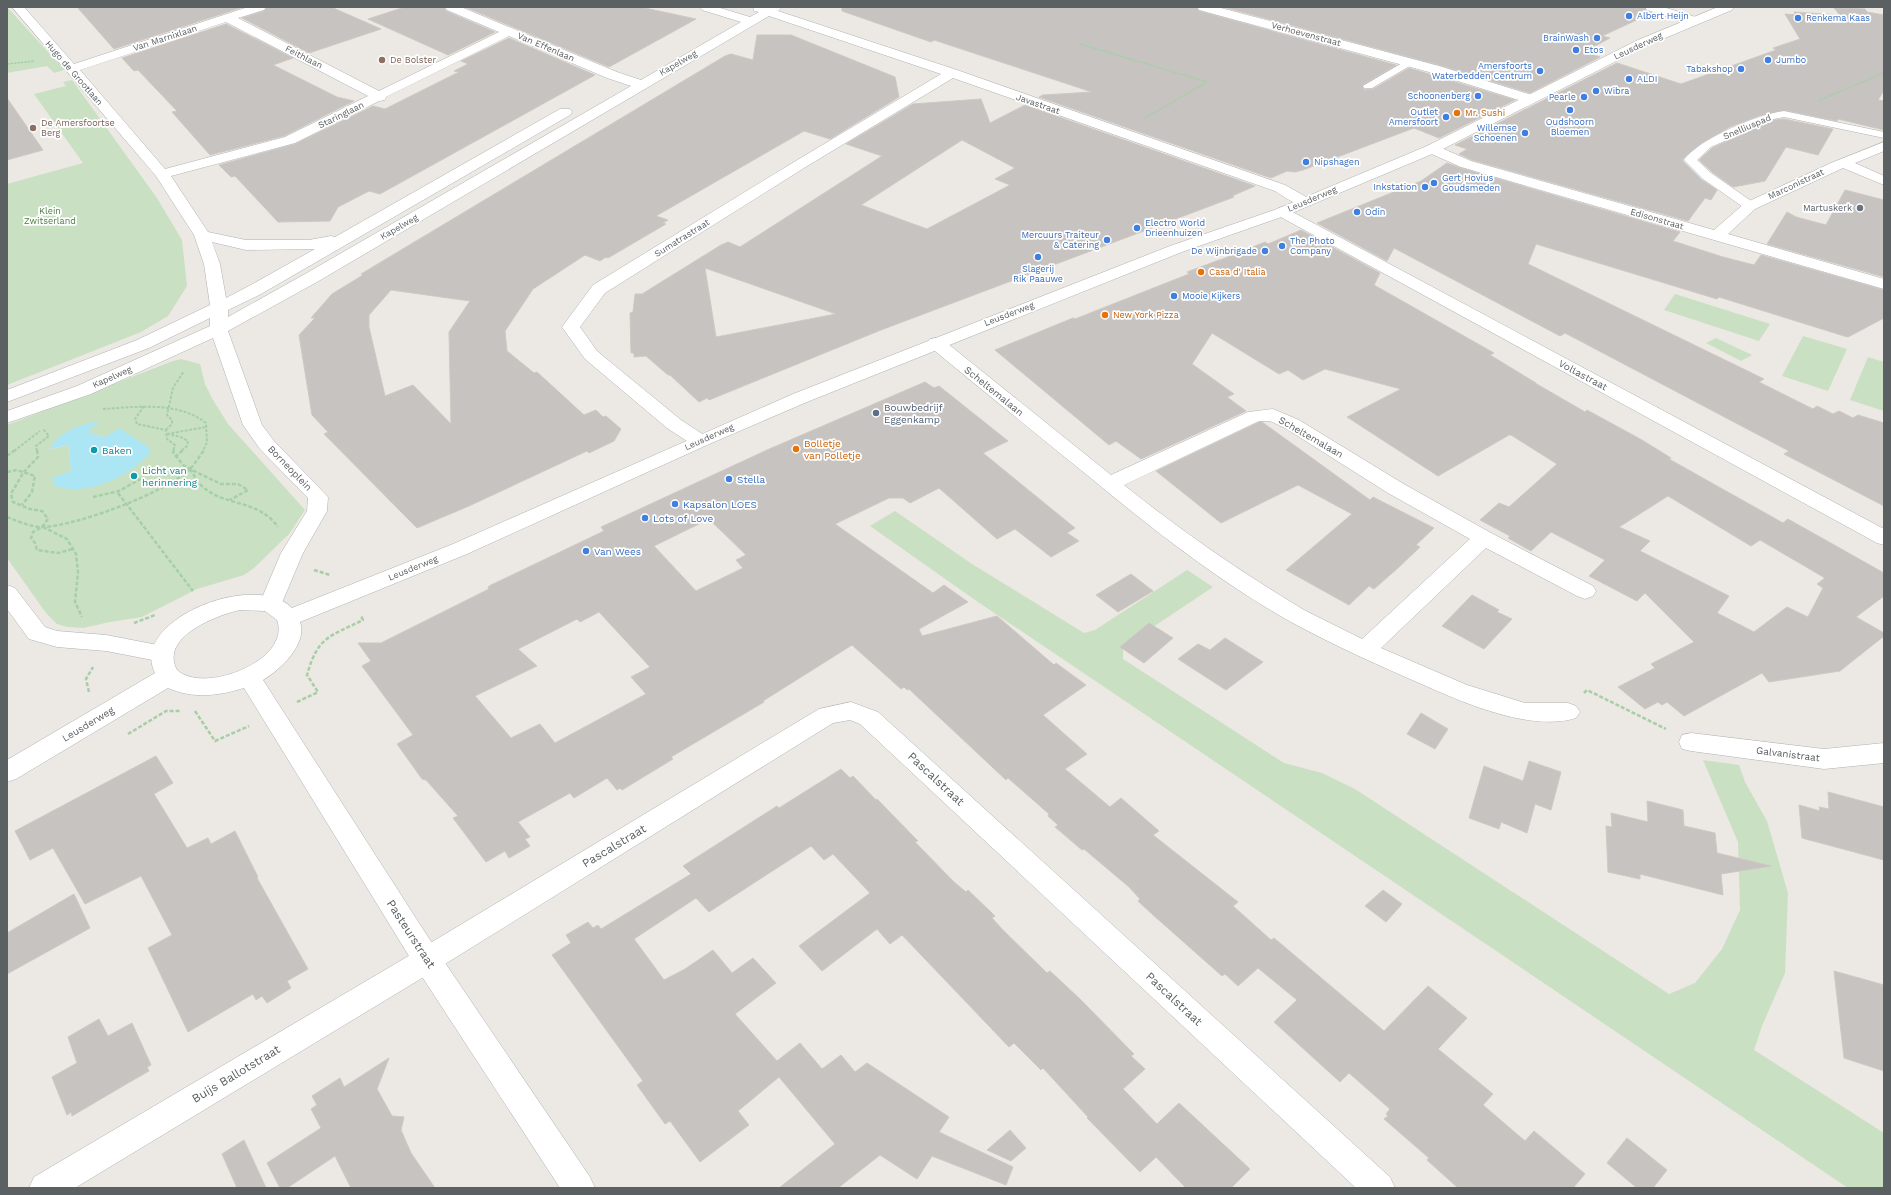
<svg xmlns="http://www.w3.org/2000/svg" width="1891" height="1195" font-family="'Work Sans',sans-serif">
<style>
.green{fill:#cae0c3;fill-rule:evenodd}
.water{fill:#ace6f4}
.building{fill:#c7c3c0;stroke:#d0c8c2;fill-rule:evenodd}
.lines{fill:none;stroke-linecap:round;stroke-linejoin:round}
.service-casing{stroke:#afb2b4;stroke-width:1}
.minor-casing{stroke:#afb2b4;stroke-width:1}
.tertiary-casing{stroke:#afb2b4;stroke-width:1}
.path-far2{stroke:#a6cfa7;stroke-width:1.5;stroke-dasharray:2.5 1;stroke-linecap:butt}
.path-far1{stroke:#a6cfa7;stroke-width:2;stroke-dasharray:3 1.5;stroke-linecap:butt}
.path{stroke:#a6cfa7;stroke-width:2.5;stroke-dasharray:4 2;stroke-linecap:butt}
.service{fill:#fff;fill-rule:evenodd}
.minor{fill:#fff;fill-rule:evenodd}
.tertiary{fill:#fff;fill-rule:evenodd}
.shop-dot{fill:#3f7fe0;stroke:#fff;stroke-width:1.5}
.education-dot{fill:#8d6e63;stroke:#fff;stroke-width:1.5}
.food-dot{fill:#e8710a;stroke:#fff;stroke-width:1.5}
.worship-dot{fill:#6b7280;stroke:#fff;stroke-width:1.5}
.service-dot{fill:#5c6f8a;stroke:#fff;stroke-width:1.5}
.culture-dot{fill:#0f9aa8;stroke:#fff;stroke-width:1.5}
.labels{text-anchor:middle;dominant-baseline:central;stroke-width:3.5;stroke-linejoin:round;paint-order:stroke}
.far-shop-label{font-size:9px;fill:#366cbe;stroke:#fff;text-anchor:start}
.far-street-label{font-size:9px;fill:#5b6062;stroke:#fff}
.far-education-label{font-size:9px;fill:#785e54;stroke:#fff;text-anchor:start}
.far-food-label{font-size:9px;fill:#c56008;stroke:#fff;text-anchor:start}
.far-worship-label{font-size:9px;fill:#5b616d;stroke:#fff;text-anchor:end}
.far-park-label{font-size:9px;fill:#4b7d3f;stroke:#fff}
.street-label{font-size:10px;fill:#5b6062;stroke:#fff}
.service-label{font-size:10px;fill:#4e5e75;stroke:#fff;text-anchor:start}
.food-label{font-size:10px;fill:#c56008;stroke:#fff;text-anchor:start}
.culture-label{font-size:10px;fill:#0d838f;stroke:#fff;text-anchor:start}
.shop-label{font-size:10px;fill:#366cbe;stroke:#fff;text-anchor:start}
.near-street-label{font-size:12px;fill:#5b6062;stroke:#fff}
</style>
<rect width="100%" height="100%" fill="#ece8e3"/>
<!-- green -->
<path class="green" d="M7,7L59,64L64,70L54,73L47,66L7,73Z
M72,80L157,198L182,240L187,286L168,316L141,332L7,385V184L83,163L34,94L66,86L63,82Z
M1675,294L1770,324L1759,341L1664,310Z
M1803,336L1847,349L1828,391L1782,376Z
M1716,338L1752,355L1741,361L1706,343Z
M1868,357L1884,362V411L1850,400Z
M181,359L200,364L205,384L213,400L228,424L305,510L289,534L254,568L244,575L197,589L142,617L110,622L83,628L67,627L57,624L46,613L7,558V425L173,361ZM99,422L86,432L105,437L64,489L71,471L69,445L51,449Z
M895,511L972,564L1084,633L1095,630L1187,570L1213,587L1123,647V659L1284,763L1322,773L1355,789L1669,994L1695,983L1722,949L1740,910L1738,842L1703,760L1739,765L1745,782L1767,821L1788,893L1785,973L1762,1026L1754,1050L1884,1133V1188H1848L978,602L870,526Z"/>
<!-- water -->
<path class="water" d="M100,421L87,432L105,437L119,428L150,448V453C129,477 86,497 55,486L52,478L71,471L69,445L50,449C60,430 80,425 100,421Z"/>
<!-- building -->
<path class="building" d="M77,7H243L114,49Z
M267,7H331L381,29L309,53L242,18L264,11Z
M405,7H444L446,11L495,32L448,55L368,19Z
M465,7H640L696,19L609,67Z
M842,7H1196L1199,11L1396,65L1362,85L1364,90L1373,89L1409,68L1515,100L1439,138L1414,128L1303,170L1295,172L1287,171L1271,178L1039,97L1043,95L1092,92L934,40L931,42L842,11Z
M1223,7H1644L1647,11L1652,13L1602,36L1610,38L1584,52L1600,57L1530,93L1439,65Z
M1834,8L1865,9L1867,12L1884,15V90L1878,100L1884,101V130L1838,119L1837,121L1784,110L1759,116L1730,127L1702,143L1683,159V161L1702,180L1717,190L1711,200L1705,198L1688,221L1472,160L1459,154L1467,149L1455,145L1617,63L1681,84L1776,50L1773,48L1800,39L1785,14L1796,15L1794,12L1840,15Z
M226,24L293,58L273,65L337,97L354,101L284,136L210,155L172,112L177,111L138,70L134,71L122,58Z
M757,35H791L895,77L899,97L830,139L804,131L656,216L668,220L663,223L666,224L608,258L606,257L600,261L585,255L533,289L505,331L507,351L534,373L537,372L584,415L596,410L603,417L606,416L621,429L614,441L589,453L587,451L469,506L417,528L324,434L328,432L312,415L299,335L315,318H311L332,294L363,275L361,274L725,56L731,54L753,60ZM391,290L470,301L449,332L451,424L413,385L385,396L369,327V315Z
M509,38L595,75L380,194L369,191L338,207L330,221L278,222L235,176L231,177L219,165L295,144L373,106L385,109L459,72L454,71L468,64L461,61Z
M7,98L43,150L7,160Z
M981,99L990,123L1025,105L1255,186L1232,196L1234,197L881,330L709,400L707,398L699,402L670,375H668L646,356L634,357V353H631L630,313L633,312L635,294H642L721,245L728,242L740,247L882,156L846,144L913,104ZM962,140L1015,168L995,179L1010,185L927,229L861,205ZM705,268L836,314L716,337Z
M1784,119L1833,129L1818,155L1786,147L1765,181L1733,187L1712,172L1699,160L1712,148L1774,120Z
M1447,163L1461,168L1680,232L1673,241L1723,257L1754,265L1761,255L1884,290V318L1848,337L1844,336L1719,297L1717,299L1536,244L1528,264L1764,379L1759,382L1813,409L1817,406L1833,414L1839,411L1853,418L1858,415L1884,423V506L1784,454L1789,451L1565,333L1560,336L1394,248L1387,261L1317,223L1421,181Z
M1845,190L1884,200V277L1767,244L1787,212L1796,217L1826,225Z
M1301,230L1380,273L1374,285L1494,353L1490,355L1536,383H1535L1585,412L1587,410L1642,440L1671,458L1669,459L1783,523L1788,519L1884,573V596L1856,617L1884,633V636L1840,671L1769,682L1762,673L1684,716L1667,702L1662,705L1658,702L1645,709L1618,687L1655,668L1651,664L1694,642L1645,593L1637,601L1589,576L1605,560L1551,532L1531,551L1508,538L1510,536L1480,520L1499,503L1509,507L1557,464L1511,435H1509L1438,476L1347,417L1401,389L1325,369L1303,380L1288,370L1279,374L1212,333L1192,364L1234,394L1227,397L1246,411L1141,459L1116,441L1109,445L995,350L1073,318L1075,319L1189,274L1187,272L1219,260H1220L1265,242L1268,244ZM1668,496L1751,546L1760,540L1825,578L1817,584L1823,588L1808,617L1787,607L1754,632L1717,613L1729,596L1640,551L1650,541L1619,527Z
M925,382L934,388L939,386L1008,441L983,453L1075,528L1067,533L1079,541L1051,557L1015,529L997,539L939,488L910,503L903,498H889L835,524L933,593L944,585L968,602L919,629L922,636L997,616L1054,665L1056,663L1086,685L1043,715L1087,754L1065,769L1110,807L1121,798L1159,831L1153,835L1238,902L1233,906L1271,940L1274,938L1384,1031L1428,986L1467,1018L1438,1049L1493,1094L1483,1105L1525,1141L1534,1131L1585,1174L1573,1188H1458L1427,1160L1429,1158L1384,1119L1388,1116L1386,1114L1390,1109L1349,1073L1340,1082L1274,1022L1297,1000L1258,968L1238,986L1225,974L1222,976L1152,914L1138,901L1140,899L1129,887L1084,849L1082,850L1055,827L1058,825L1048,816L1049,814L1008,778L1006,780L909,689L907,690L904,687L901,689L852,645L763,701L764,702L671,757L673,759L622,790L620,788L617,790L607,778L574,798L570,793L518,822L530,837L525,839L530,846L509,858L505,851L486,862L453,818L458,816L426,780L422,779L397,744L413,735L362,666L371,661L358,643H381L489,589L488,587L491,585L604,531L601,527L767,450ZM709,519L746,555L736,560L743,568L696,591L654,546ZM599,612L650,667L631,677L646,694L555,743L540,724L511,738L475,696L537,666L518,649L577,619L580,622Z
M1259,422H1262L1370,500L1373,497L1434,528L1416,545L1420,547L1398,568L1374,589L1369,586L1349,605L1286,570L1352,514L1298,485L1221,523L1156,471Z
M1131,574L1153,591L1118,612L1096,595Z
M1472,595L1499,610L1497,612L1512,619L1484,649L1442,626Z
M1149,623L1173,638L1144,663L1120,647Z
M1225,638L1263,662L1226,690L1178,659L1198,644L1210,650Z
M1421,713L1448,729L1435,749L1407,734Z
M156,756L173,783L154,794L187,848L208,838L211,844L235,831L258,877L257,878L308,969L287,981L291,988L267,1003L262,996L256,1000L253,994L188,1032L148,948L172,935L141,876L85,904L53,848L30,860L15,831Z
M1529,761L1561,772L1551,810L1535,804L1527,833L1501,822L1499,829L1469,818L1484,766L1523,781Z
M841,769L850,778L853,776L876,800L877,799L918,841L915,842L954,882L966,892L968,890L995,916L992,918L1003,930L1047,973L1050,971L1081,1000L1134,1054L1131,1056L1145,1069L1123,1089L1157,1124L1179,1103L1250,1169L1231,1188H1186L1156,1157L1140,1172L1087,1118L1088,1117L1043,1068L1041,1070L1014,1043L1009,1047L902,935L890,944L877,929L822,971L799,946L870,893L833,854L824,860L811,846L709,912L696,898L634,939L664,980L685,969L713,950L732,973L753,958L776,983L735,1014L777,1061L800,1043L822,1069L841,1055L855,1072L867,1063L949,1117L939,1132L1013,1167L1006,1185L932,1156L917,1179L880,1155L838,1188H779L835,1144L779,1077L738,1111L749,1125L700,1162L670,1121L665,1124L637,1085L643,1081L552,955L571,943L566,935L588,922L593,928L598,925L601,929L691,874L683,866L777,806L779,808Z
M1828,792L1884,807V860L1802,838L1799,805L1820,811L1819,807L1829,809Z
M1647,801L1683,810L1684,826L1715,833L1717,853L1771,866L1721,874L1723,895L1640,874V879L1608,872L1606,826L1612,827L1611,813L1648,822Z
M1383,890L1402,904L1386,922L1365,906Z
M74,894L90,928L7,974V933Z
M1834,971L1884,985V1071L1844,1058Z
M99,1019L108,1036L132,1023L151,1065L147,1067L149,1071L128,1083L72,1116L71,1112L67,1115L52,1077L77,1063L68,1037Z
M389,1058L377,1089L392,1116L404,1117L401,1130L411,1153L435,1188H351L335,1156L287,1188H280L267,1163L321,1128L311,1109L317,1105L312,1096L340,1078L344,1087Z
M1010,1130L1026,1148L1011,1161L987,1150Z
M1627,1138L1667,1170L1653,1188H1637L1607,1163Z
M244,1140L266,1188H237L222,1154Z"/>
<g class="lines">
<defs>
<path id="service" d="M1409,59L1413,60L1414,62L1413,64L1372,88H1364L1363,86Z
M1784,111L1884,132V138L1784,117L1774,119L1711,147L1697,160L1711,173L1754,203L1756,206L1754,209H1746L1703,179L1684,160C1699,139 1759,114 1784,111Z"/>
<path id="minor" d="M12,7H24L74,64L248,7H266L264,10L238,18L379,91L499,32L447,10L445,7H461L617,72L641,80L741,22L702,10L700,7H717L750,17L759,12L754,11L753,7H782L778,11L957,70L1285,185L1310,199L1313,202L1310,205C1298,208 1285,197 1275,191L953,78L804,168L605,293L580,327L597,351L681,420L707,437L710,441L707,445L700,447L693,445L667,428L585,359L562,327L593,285L794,162L941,74L769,16L317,282L228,331L262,425L274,441L328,497L327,511L303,553L281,605L278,610L270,613L262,610L259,605L281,553L307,511L308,498L260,449L243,425L213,338L91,394L7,423V411L77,386L210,326V318L149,348L7,402V390L137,340L210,305L204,264L194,235L156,176ZM226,22L368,96L285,137L165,169L80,70ZM509,36L607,78L631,86L305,274L228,317V310L261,294L570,115L572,112L570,109H560L335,237L331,236L309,240H246L208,232L171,176L295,143L379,101L385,100L386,97ZM212,242L246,250L315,249L249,286L226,298L220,264Z
M1197,7H1217L1439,66L1535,96L1537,99L1535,102H1525L1429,72L1199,10Z
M1645,7H1663L1699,18L1701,21L1695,25L1691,24L1647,10Z
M1884,142V151L1855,163L1884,176V185L1843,168L1755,209L1728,234L1884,279V289L1461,167L1427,152L1425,149L1427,146H1437L1471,161L1714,230L1745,203L1831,163Z
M1282,207L1287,209L1884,529V545L1877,543L1277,215L1274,212L1277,209Z
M936,338L942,339L1111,475L1248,412L1273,409L1299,420L1402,483L1491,533L1593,586L1596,591L1593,596L1585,599L1577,596L1486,548L1381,648L1467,685L1525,703H1568L1576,706L1580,712L1576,718C1533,732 1466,704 1426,686C1380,666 1335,646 1291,622C1218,581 1151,528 1087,475C1034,432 982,390 930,347L927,343L930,339ZM1259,421H1270L1285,428L1388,493L1470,539L1362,639C1343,629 1323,620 1304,610C1241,572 1181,531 1124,485Z
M7,585L15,588L45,627L57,631L106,635L163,646L171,648L174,654L171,660L163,662L106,651L57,647L29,639L7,609Z
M851,702L878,712L1390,1177L1395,1188H1356L860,724L850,720L833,723L437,969L75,1188H29L34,1177L417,951L819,709Z
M1691,733L1824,749L1884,743V763L1824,769L1691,751L1682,749L1679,742L1682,735Z"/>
<path id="tertiary" d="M1718,7H1734L1732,10L1646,46L1437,152L1287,215L1182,252L807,402L707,445L467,554L300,622C308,644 280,670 263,680L437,951L590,1177L595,1188H560L417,969L244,688C218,696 193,699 168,688L16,779L7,782V760L155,673C128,620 256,570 292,608L453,544L793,394L1170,246L1277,209L1427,146L1638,40ZM240,610L265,611L277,620C292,660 204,695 177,670C159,637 217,615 240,610Z"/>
</defs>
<!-- service casing -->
<use href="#service" class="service-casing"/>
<!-- minor casing -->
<use href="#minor" class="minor-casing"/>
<!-- tertiary casing -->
<use href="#tertiary" class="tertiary-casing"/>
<!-- path-far2 -->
<path class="path-far2" d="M1080,44L1207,82L1145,118
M7,64L35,61
M1818,101L1884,73"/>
<!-- path-far1 -->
<path class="path-far1" d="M144,406L135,419L137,424L166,430L167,439L175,445L173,451
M103,409C137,407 178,401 206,423L207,442L203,451
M166,430L172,424V420L167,415L173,388L184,371
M167,434L181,437L188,441L187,446L181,451
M167,434L206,427
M14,451L40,431
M37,451L36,446L49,436L43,429"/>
<!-- path -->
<path class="path" d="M37,450L38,457L23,473L11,494L13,502L30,509L42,511L48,519L42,527L33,532L31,538L35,543L37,550L58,553L73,549
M174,450L173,452L183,465L190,469L221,484H238L248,490L230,500
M7,456L15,450
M175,457L183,450
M190,469C194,475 197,482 203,487C226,507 258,499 278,527
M7,472L17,470L35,476L32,492L22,505
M118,493L193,591
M93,497L119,491L142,478
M7,517C18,521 30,527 42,527C77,526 164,493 189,470C195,464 199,457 204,450
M43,527L67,539L76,554L78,572L75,602L82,617
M314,570L330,575
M134,623L155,615
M89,692L86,679L93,667
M1584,693L1587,690L1666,729
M297,702L318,692L307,675C318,636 329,637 363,620L361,616
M195,711L215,741L249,726
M128,734L166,711H181"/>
<!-- service -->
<use href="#service" class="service"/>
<!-- minor -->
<use href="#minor" class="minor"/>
<!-- tertiary -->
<use href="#tertiary" class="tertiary"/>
</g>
<!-- markers -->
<g class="shop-dot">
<circle cx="1629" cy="16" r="4"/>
<circle cx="1798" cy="18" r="4"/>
<circle cx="1597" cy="38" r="4"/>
<circle cx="1576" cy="50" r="4"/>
<circle cx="1768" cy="60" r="4"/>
<circle cx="1741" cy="69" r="4"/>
<circle cx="1540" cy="71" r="4"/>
<circle cx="1629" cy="79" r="4"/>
<circle cx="1596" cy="91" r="4"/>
<circle cx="1478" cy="96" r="4"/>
<circle cx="1584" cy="97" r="4"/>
<circle cx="1570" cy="110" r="4"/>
<circle cx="1446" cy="117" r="4"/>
<circle cx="1525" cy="133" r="4"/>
<circle cx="1306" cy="162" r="4"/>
<circle cx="1434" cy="183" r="4"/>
<circle cx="1425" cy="187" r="4"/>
<circle cx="1357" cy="212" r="4"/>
<circle cx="1137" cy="228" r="4"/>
<circle cx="1107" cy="240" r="4"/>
<circle cx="1282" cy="246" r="4"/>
<circle cx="1265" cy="251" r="4"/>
<circle cx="1038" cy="257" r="4"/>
<circle cx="1174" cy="296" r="4"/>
<circle cx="729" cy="479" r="4"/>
<circle cx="675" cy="504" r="4"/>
<circle cx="645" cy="518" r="4"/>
<circle cx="586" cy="551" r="4"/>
</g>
<g class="education-dot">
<circle cx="382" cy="60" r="4"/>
<circle cx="33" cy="128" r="4"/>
</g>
<g class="food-dot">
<circle cx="1457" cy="113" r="4"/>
<circle cx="1201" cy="272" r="4"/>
<circle cx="1105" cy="315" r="4"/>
<circle cx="796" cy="449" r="4"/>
</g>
<circle class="worship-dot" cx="1860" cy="208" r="4"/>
<circle class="service-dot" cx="876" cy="413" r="4"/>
<g class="culture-dot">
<circle cx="94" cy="450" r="4"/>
<circle cx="134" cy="476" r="4"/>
</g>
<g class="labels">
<!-- far-shop labels -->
<g class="far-shop-label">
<text x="1637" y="16">Albert Heijn</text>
<text x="1806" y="18">Renkema Kaas</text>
<text x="1589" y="38" text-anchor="end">BrainWash</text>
<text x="1584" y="50">Etos</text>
<text x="1776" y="60">Jumbo</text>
<text x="1532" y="66" text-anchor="end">Amersfoorts<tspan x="1532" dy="10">Waterbedden Centrum</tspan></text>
<text x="1733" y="69" text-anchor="end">Tabakshop</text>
<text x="1637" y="79">ALDI</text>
<text x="1604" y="91">Wibra</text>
<text x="1470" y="96" text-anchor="end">Schoonenberg</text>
<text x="1576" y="97" text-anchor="end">Pearle</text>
<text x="1438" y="112" text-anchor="end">Outlet<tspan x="1438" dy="10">Amersfoort</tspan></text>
<text x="1570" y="122" text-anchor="middle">Oudshoorn<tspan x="1570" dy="10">Bloemen</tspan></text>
<text x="1517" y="128" text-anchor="end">Willemse<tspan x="1517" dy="10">Schoenen</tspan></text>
<text x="1314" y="162">Nipshagen</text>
<text x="1442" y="178">Gert Hovius<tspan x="1442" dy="10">Goudsmeden</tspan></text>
<text x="1417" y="187" text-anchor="end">Inkstation</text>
<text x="1365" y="212">Odin</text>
<text x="1145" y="223">Electro World<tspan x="1145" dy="10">Drieenhuizen</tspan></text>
<text x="1099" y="235" text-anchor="end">Mercuurs Traiteur<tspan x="1099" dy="10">&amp; Catering</tspan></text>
<text x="1290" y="241">The Photo<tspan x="1290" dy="10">Company</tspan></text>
<text x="1257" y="251" text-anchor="end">De Wijnbrigade</text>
<text x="1038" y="269" text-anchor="middle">Slagerij<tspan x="1038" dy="10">Rik Paauwe</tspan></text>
<text x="1182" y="296">Mooie Kijkers</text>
</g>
<!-- far-street labels -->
<g class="far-street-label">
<text transform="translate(1306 34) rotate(15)">Verhoevenstraat</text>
<text transform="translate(165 38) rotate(-18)">Van Marnixlaan</text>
<text transform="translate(1638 46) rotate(-25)">Leusderweg</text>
<text transform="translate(546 47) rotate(23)">Van Effenlaan</text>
<text transform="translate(304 57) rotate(27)">Feithlaan</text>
<text transform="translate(678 63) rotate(-30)">Kapelweg</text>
<text transform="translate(74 73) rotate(49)">Hugo de Grootlaan</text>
<text transform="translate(1038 104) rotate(19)">Javastraat</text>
<text transform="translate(341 115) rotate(-26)">Staringlaan</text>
<text transform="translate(1747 127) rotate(-23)">Snelliuspad</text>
<text transform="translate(1796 184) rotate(-25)">Marconistraat</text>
<text transform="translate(1312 199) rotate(-23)">Leusderweg</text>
<text transform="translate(1657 219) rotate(16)">Edisonstraat</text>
<text transform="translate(399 227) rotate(-30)">Kapelweg</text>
<text transform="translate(682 238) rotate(-32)">Sumatrastraat</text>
<text transform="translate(1009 314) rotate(-21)">Leusderweg</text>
<text transform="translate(112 377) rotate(-24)">Kapelweg</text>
<text transform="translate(709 437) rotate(-24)">Leusderweg</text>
<text transform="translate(413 568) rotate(-22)">Leusderweg</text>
</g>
<!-- far-education labels -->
<g class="far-education-label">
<text x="390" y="60">De Bolster</text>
<text x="41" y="123">De Amersfoortse<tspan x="41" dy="10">Berg</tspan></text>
</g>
<!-- far-food labels -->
<g class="far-food-label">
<text x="1465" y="113">Mr. Sushi</text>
<text x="1209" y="272">Casa d' Italia</text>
<text x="1113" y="315">New York Pizza</text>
</g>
<!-- far-worship labels -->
<g class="far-worship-label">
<text x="1852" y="208">Martuskerk</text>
</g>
<!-- far-park labels -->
<g class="far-park-label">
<text x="50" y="211">Klein<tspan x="50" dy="10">Zwitserland</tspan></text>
</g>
<!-- street labels -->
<g class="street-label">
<text transform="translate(1583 375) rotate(28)">Voltastraat</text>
<text transform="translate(994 391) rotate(39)">Scheltemalaan</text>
<text transform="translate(1311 437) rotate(30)">Scheltemalaan</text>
<text transform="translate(290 468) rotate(46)">Borneoplein</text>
<text transform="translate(88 724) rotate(-31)">Leusderweg</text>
<text transform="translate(1788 754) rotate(7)">Galvanistraat</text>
</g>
<!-- service labels -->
<g class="service-label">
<text x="884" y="407">Bouwbedrijf<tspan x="884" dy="12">Eggenkamp</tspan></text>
</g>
<!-- food labels -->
<g class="food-label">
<text x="804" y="443">Bolletje<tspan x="804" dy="12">van Polletje</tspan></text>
</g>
<!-- culture labels -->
<g class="culture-label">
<text x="102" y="450">Baken</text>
<text x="142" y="470">Licht van<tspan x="142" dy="12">herinnering</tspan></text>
</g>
<!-- shop labels -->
<g class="shop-label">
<text x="737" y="479">Stella</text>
<text x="683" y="504">Kapsalon LOES</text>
<text x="653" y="518">Lots of Love</text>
<text x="594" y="551">Van Wees</text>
</g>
<!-- near-street labels -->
<g class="near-street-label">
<text transform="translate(936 779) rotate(43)">Pascalstraat</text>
<text transform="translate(614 846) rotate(-31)">Pascalstraat</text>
<text transform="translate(411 934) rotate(57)">Pasteurstraat</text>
<text transform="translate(1174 999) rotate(43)">Pascalstraat</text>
<text transform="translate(236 1074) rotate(-31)">Buijs Ballotstraat</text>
</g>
</g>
<!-- border -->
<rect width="1891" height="1195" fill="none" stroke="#5b6062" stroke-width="16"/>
</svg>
